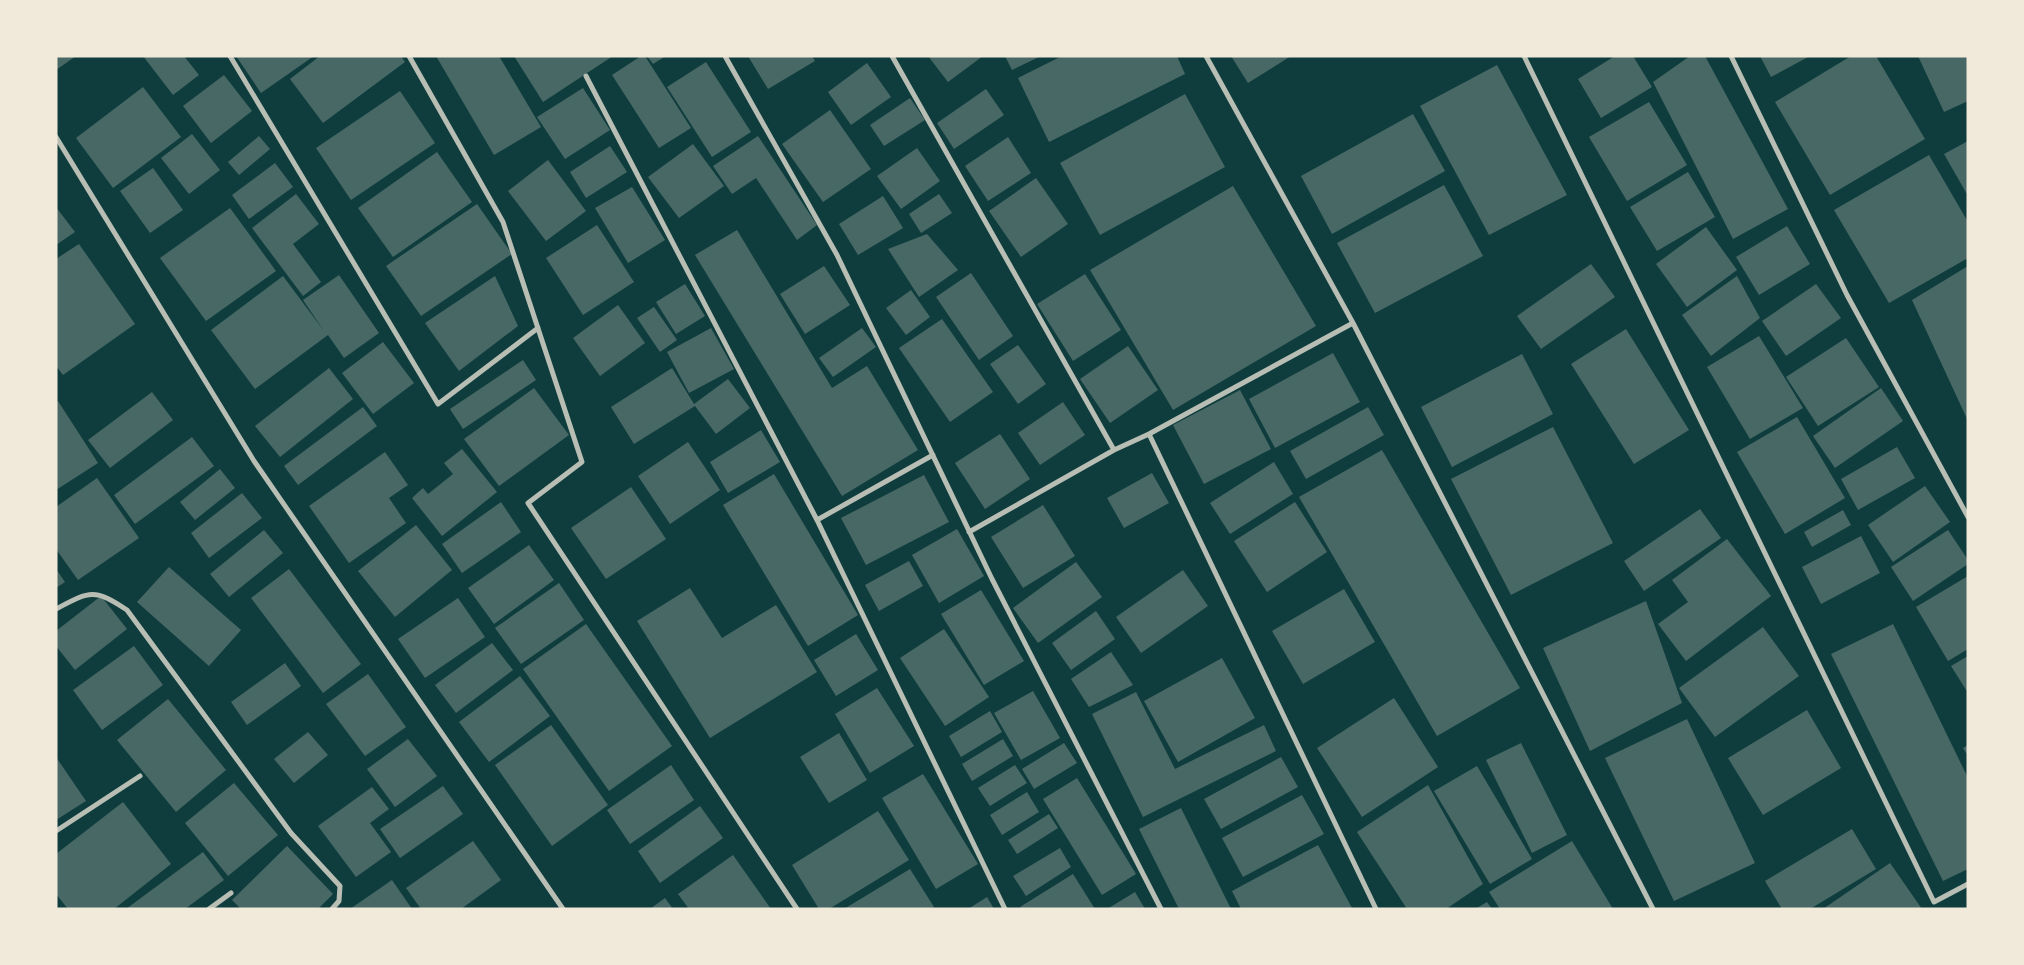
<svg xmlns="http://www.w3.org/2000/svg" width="2024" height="965" font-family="'Nunito Sans',sans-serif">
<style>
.building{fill:#486865}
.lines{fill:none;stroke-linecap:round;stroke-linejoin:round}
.minor{stroke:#b8beb3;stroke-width:5}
</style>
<rect width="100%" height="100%" fill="#0f3d3e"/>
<!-- building -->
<path class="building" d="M56,56H76L56,70Z
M143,56H184L199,75L173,95Z
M236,56H314L261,93Z
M320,56H401L405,62L323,123L290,79Z
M436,56H499L541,127L494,155Z
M514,56H613L543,102Z
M641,56H645L691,128L659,148L612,75Z
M647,56H666L653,64Z
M748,56H812L815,61L768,89Z
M928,56H983L948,82Z
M1005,56H1041L1012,70Z
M1062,56H1177L1185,74L1049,142L1018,78Z
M1231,56H1291L1248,83Z
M1615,56H1633L1652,87L1601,118L1578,79Z
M1690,56H1705L1788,209L1733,239L1653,82Z
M1760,56H1810L1771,77Z
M1851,56H1876L1925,139L1830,195L1775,102Z
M1918,56H1968V101L1944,112Z
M706,62L751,132L712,157L667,87Z
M867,63L891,97L851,125L828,92Z
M1497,65L1567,195L1489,235L1420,106Z
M224,75L252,111L211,143L183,106Z
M143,87L181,137L113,188L76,138Z
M583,88L610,130L565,159L537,117Z
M986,89L1004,115L954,149L937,123Z
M400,91L435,143L351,200L316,148Z
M1185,94L1225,167L1100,235L1060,163Z
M910,98L925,120L884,146L870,125Z
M1649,102L1687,165L1627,201L1589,137Z
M830,110L871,169L823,202L782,144Z
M1413,114L1445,171L1332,234L1301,176Z
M192,134L220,170L189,194L161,158Z
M259,136L270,149L239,175L228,162Z
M758,136L817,225L797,240L756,178L732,194L713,166Z
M1008,137L1031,173L988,201L965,166Z
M1968,141V196L1944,154Z
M693,144L724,186L679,218L648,177Z
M610,146L627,172L586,198L570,172Z
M917,148L940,181L901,209L877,176Z
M437,152L472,202L393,257L358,208Z
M1929,155L1968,222V258L1889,303L1834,210Z
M548,160L586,211L546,241L508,191Z
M275,163L293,187L249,219L232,195Z
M153,168L183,210L150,233L120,191Z
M1688,172L1715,217L1657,251L1630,207Z
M1036,178L1068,224L1021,257L989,211Z
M1444,185L1483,256L1375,313L1337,243Z
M1233,186L1316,326L1173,410L1090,270Z
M632,187L665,240L628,263L595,208Z
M296,194L319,224L293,244L321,282L303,296L252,228Z
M939,194L952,213L921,233L909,214Z
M883,196L903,228L858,255L839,224Z
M477,204L512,254L421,316L386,266Z
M56,207L75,232L56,245Z
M230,208L276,271L206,321L160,258Z
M597,225L634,282L583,315L546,258Z
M1787,226L1810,264L1759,295L1736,257Z
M1706,227L1737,270L1687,307L1656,264Z
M737,230L832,388L867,366L918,450L842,496L695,255Z
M927,234L958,270L919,297L888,249Z
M79,244L135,324L63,375L56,366V259Z
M1591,264L1615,297L1541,349L1517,316Z
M824,266L850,305L805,334L780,294Z
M1968,266V421L1912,300Z
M971,273L1013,336L979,360L936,297Z
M1085,274L1121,330L1073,361L1037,304Z
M339,275L379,333L344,358L328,335L255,389L211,330L283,276L324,331L303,300Z
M495,276L518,326L459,371L425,323Z
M1737,276L1760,318L1711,356L1682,315Z
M685,284L705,316L676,334L656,302Z
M1816,284L1841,318L1786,356L1762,321Z
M911,290L930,317L906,335L886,308Z
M618,305L645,343L600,376L573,338Z
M654,307L677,340L660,352L637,318Z
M942,319L993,392L950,422L899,348Z
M711,328L734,369L689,393L667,352Z
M862,328L876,347L833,377L819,358Z
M1626,329L1689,430L1634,464L1571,364Z
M1759,336L1803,408L1750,439L1707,367Z
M1846,338L1879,387L1818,426L1786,377Z
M383,342L414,383L373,414L342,373Z
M1018,345L1046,384L1018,404L990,364Z
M1128,346L1158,390L1110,423L1080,379Z
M1333,353L1360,402L1275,448L1249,399Z
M1522,354L1553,414L1452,467L1421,407Z
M523,360L536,380L463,429L450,409Z
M329,368L353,399L280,457L255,426Z
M672,368L694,404L728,379L750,408L716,434L695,406L634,444L611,407Z
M534,388L569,435L499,486L464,439Z
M1881,388L1903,421L1835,468L1813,436Z
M1240,390L1271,449L1204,484L1173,425Z
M152,392L173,420L110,468L88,440Z
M58,401L98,463L56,490V402Z
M1063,402L1085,435L1040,465L1018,433Z
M363,407L377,426L298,485L284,466Z
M1368,407L1384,435L1306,479L1290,451Z
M1797,417L1845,498L1785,534L1737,452Z
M1553,427L1613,543L1511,595L1451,479Z
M761,430L780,462L728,493L710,462Z
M1000,434L1030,479L985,509L955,463Z
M192,437L214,466L135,524L114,495Z
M688,442L720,490L670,524L638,476Z
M1897,447L1915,478L1858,510L1841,479Z
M462,449L497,492L442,536L412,498L423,488L428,494L453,474L444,463Z
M1382,450L1520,688L1437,736L1299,497Z
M385,452L408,485L389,498L406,523L349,563L309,506Z
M1274,462L1293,494L1230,534L1210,503Z
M220,469L235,488L195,520L180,502Z
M1152,473L1169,503L1124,528L1107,498Z
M774,474L858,615L808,646L723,505Z
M924,475L949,522L866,565L841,518Z
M97,478L139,538L78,580L56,549V507Z
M1925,486L1950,522L1893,562L1868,525Z
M631,487L666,539L606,579L571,528Z
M242,493L262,518L209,558L191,533Z
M501,502L521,532L462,573L442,544Z
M1295,502L1327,552L1267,592L1234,541Z
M1043,505L1075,556L1023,588L991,537Z
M1700,509L1721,538L1644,591L1624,561Z
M1843,510L1851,525L1812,547L1804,532Z
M416,525L452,570L395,617L358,571Z
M957,529L984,576L939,603L912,555Z
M264,530L283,553L229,597L210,574Z
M1948,530L1968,560V564L1913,601L1891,567Z
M1861,536L1880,573L1821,604L1802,567Z
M1727,539L1771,596L1686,661L1658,624L1688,602L1672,580Z
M529,545L554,580L494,624L468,588Z
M909,561L923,586L879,611L865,585Z
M1076,562L1102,597L1038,643L1013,608Z
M169,567L241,630L209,666L137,602Z
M56,569L65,582L56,588Z
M289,569L361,664L323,693L251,598Z
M1183,570L1208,606L1141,653L1116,617Z
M1968,576V649L1948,661L1916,607Z
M559,583L584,620L521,664L495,628Z
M690,588L722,638L776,605L817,672L710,738L637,621Z
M1344,589L1375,642L1303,684L1272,631Z
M981,590L1024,661L984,685L941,614Z
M101,596L127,629L75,670L56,646V631Z
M458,598L485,637L425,678L398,639Z
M1646,601L1682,703L1590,751L1543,648Z
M1096,611L1115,639L1071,670L1052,643Z
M586,624L672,746L609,791L523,669Z
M1893,624L1968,778V869L1943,881L1831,654Z
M1763,627L1799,676L1715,737L1679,688Z
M944,629L989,697L945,726L900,658Z
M856,634L878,670L836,696L814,660Z
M492,643L513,670L456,713L435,685Z
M134,646L163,685L102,730L73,690Z
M1111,652L1133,685L1089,707L1071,679Z
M1968,656V693L1951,666Z
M1222,658L1255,718L1178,762L1144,701Z
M285,663L301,686L247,725L231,702Z
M368,674L406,727L365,756L326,704Z
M520,676L550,716L489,762L459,722Z
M877,688L914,746L870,773L835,714Z
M1033,691L1060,738L1021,760L994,713Z
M1136,692L1175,769L1264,725L1276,751L1143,817L1092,714Z
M1394,698L1438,767L1362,817L1317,748Z
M168,699L226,770L176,812L117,740Z
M1807,710L1841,768L1763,815L1728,758Z
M990,711L1002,732L961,757L949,736Z
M1687,719L1755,863L1674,901L1605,758Z
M551,725L608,805L552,846L495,765Z
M308,732L328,755L294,783L274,759Z
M839,733L867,780L829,803L800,757Z
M408,739L437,776L395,807L367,769Z
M1003,739L1013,756L972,781L962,764Z
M1064,743L1077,763L1034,789L1022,769Z
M1521,743L1567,835L1532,853L1486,760Z
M1968,745V756L1963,748Z
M56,757L86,801L56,820Z
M1281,757L1298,787L1221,829L1204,799Z
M671,765L694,800L630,844L607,810Z
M1015,765L1027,783L990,806L978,788Z
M1477,766L1532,859L1490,884L1434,791Z
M923,774L978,864L936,889L882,798Z
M1077,778L1136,874L1102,895L1043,799Z
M234,783L278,835L228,876L185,823Z
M1428,785L1483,884L1446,909H1407L1357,832Z
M443,786L463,814L400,858L380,829Z
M372,787L389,809L370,823L391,852L356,877L318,826Z
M1027,792L1039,812L1002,835L990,815Z
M1302,795L1324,834L1243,877L1222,838Z
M123,802L171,864L114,909H68L56,894V854Z
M700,806L723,838L660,883L638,851Z
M1181,808L1231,909H1179L1139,829Z
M878,811L909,860L829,909H819L792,865Z
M1049,814L1058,828L1017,854L1008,840Z
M1852,829L1876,869L1810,909H1782L1765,881Z
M473,841L501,880L461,909H421L406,888Z
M1572,841L1613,909H1500L1489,892Z
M1318,845L1352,908L1241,909L1232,891Z
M287,846L333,894L318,909H241L232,900Z
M1060,848L1071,867L1026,896L1013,876Z
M203,852L224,880L185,909H126Z
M733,855L771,909H689L678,894Z
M1890,863L1922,909H1823Z
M910,869L934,907L930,909H844Z
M1073,874L1095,909H1022L1020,907Z
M392,880L412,909H350Z
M1135,892L1145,909H1107Z
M987,897L994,909H968Z
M665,898L673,909H650Z
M1487,902L1492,909H1475Z"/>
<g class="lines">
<!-- minor -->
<path class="minor" d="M230,56L438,404L538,328
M409,56L503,222L582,462L528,503L797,909
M725,56L837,255L992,579L1161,909
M892,56L1114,450
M1206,56L1353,323L1653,909
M1524,56L1934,902L1968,884
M1731,56L1847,295L1968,517
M586,76L817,520L933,455
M56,137L254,461L563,909
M1353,323L1149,434L1376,909
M817,520L1005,909
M969,532L1114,450L1149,434
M56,609C90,591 94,588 127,610L291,833L340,886L339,901L332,909
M56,831L140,776
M209,909L231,893"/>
</g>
<!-- border -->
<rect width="2024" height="965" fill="none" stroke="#f1e9da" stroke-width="115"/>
</svg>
